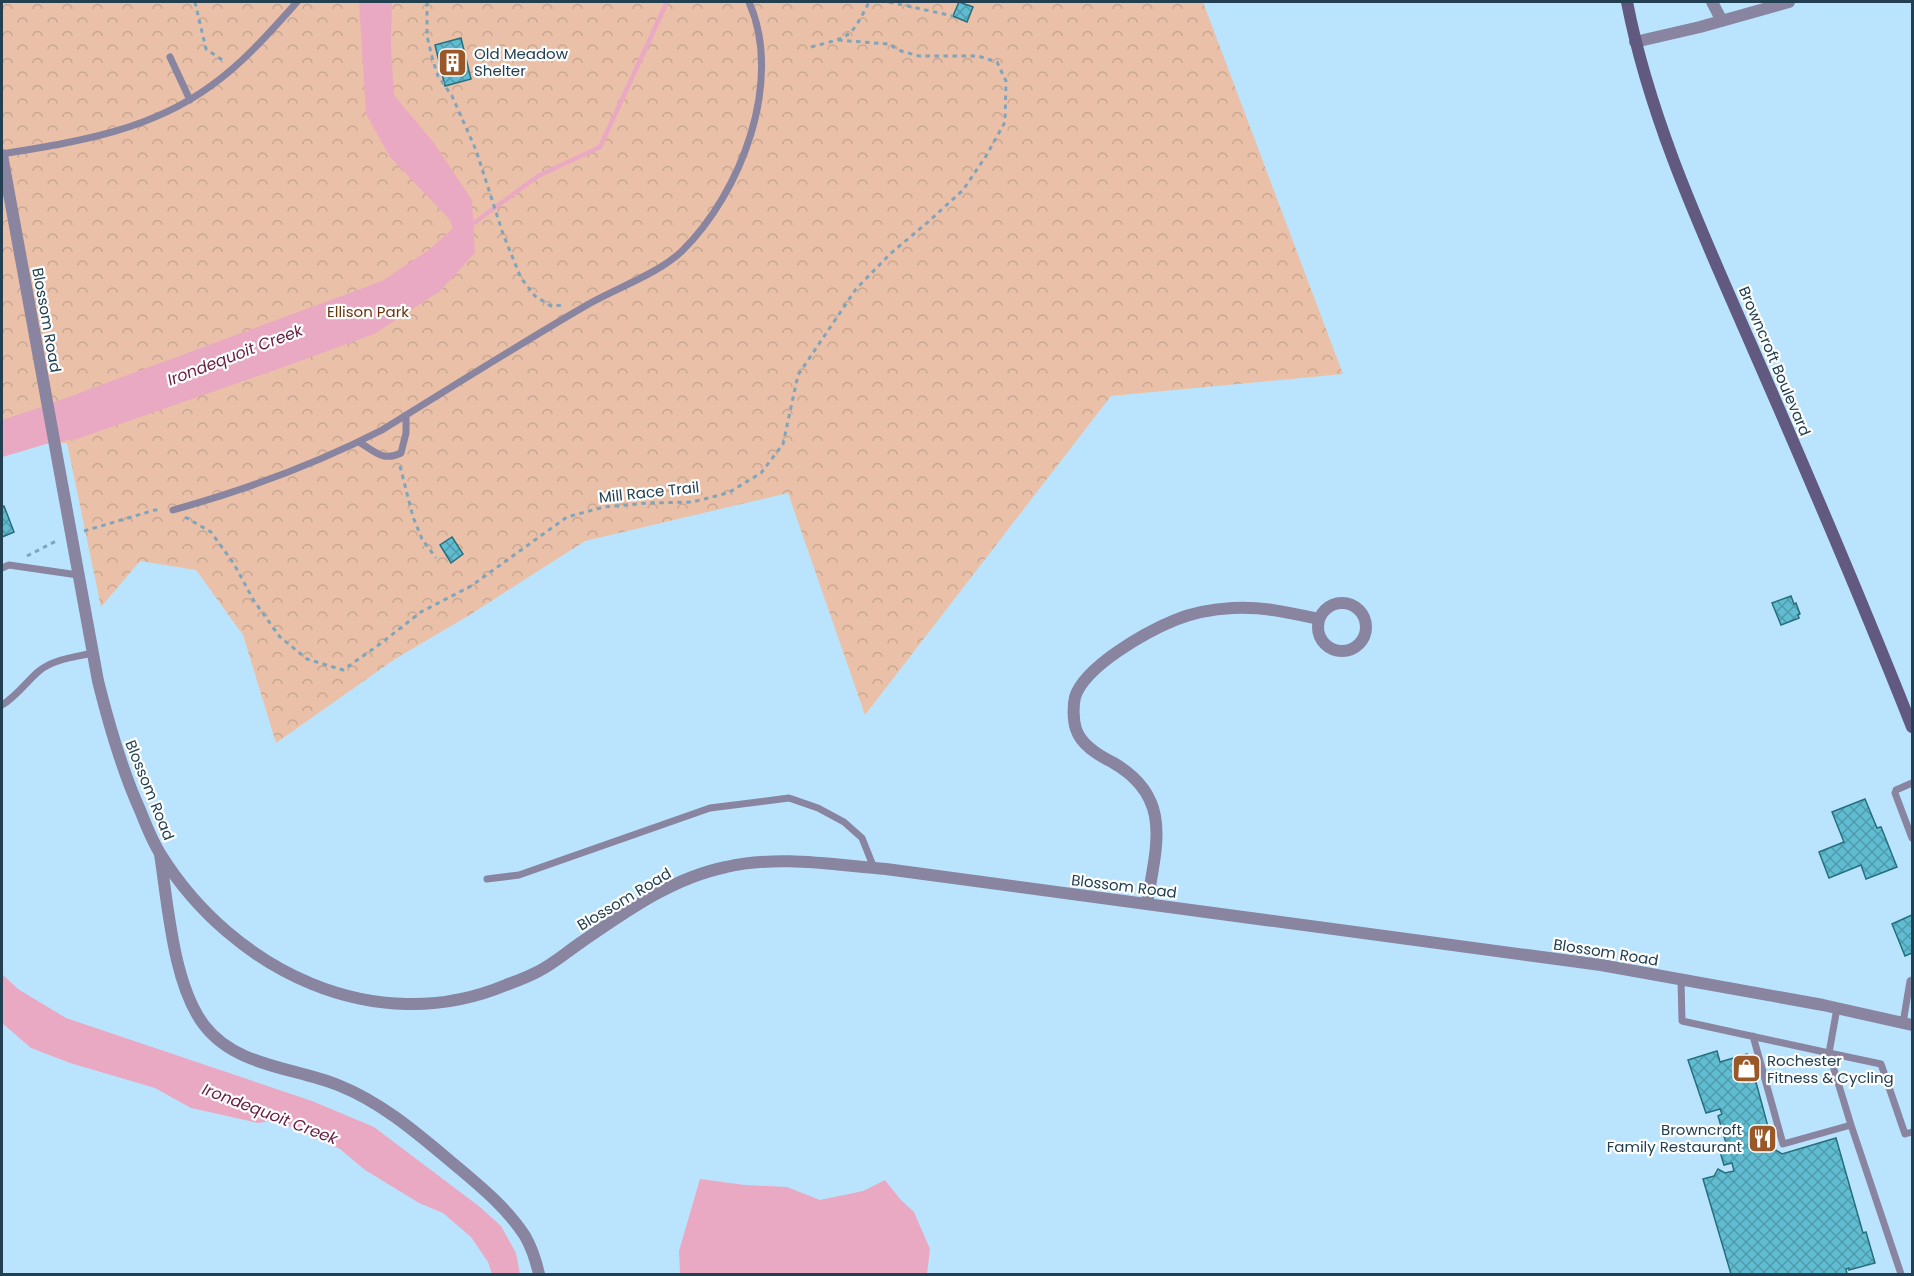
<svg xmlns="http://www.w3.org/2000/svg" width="1914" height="1276" font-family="Poppins,sans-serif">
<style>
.park{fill:url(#park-crowns)}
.water{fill:#eaa9c3}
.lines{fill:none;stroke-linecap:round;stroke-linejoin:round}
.stream{stroke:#eaa9c3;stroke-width:4.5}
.building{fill:url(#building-cross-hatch);stroke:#256f7d;stroke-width:1.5}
.path{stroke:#80a5bb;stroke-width:3;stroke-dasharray:4.5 4.5;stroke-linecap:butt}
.service{stroke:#89849f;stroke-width:7}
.minor{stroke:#89849f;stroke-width:12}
.tertiary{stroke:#89849f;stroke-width:12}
.secondary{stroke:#615980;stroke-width:12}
.labels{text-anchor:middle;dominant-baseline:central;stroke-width:4.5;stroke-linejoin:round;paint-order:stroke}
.poi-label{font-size:15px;fill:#224051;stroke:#fefefe;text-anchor:start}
.park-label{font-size:15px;fill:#6a360e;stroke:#fefefe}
.street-label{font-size:15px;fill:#224051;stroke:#fefefe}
.water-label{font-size:16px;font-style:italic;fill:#671d42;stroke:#fefefe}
</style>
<defs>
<pattern id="park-crowns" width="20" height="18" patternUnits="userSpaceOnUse" patternTransform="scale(1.5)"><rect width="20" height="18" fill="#eac1a8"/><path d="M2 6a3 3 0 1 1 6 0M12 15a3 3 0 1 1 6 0" fill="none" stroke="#c8a792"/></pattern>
<pattern id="building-cross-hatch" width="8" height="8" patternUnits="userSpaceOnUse" patternTransform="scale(1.5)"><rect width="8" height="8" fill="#60bdd1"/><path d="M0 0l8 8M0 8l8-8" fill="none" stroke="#4f9bac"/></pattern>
</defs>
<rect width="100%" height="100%" fill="#bae4fd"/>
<!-- park -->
<path class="park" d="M2,2H1203L1343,374L1111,396L865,715L788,493L585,541L468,616L395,659L276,743L243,635L196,570L140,561L101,607L67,443H49L2,457Z"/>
<!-- water -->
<path class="water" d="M359,2H392L391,47L394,95L434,143L472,200L475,253L440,291L374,334L278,369L77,439L49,443L2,457V420L44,406L382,281L430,249L453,228L449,219L390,157L366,114Z
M2,974L18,989L66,1018L312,1101L374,1127L480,1207L501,1226L516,1253L520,1274H492L488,1262L471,1237L443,1213L419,1203L365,1170L340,1149L275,1120L258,1123L191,1108L155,1088L70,1063L31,1048L2,1023Z
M700,1179L745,1185L787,1187L820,1200L863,1191L885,1180L900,1199L914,1212L930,1249L927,1274H680L679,1251Z"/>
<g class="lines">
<!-- stream -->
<path class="stream" d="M474,223L538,176L600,147L667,2"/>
</g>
<!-- building -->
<path class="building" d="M959,2L973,7L967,22L953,16Z
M461,38L471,79L445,86L435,45Z
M4,506L14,532L2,537V507Z
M452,537L463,554L451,563L440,545Z
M1791,596L1794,604L1796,603L1800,614L1798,615L1799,618L1781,625L1772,603Z
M1865,799L1877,828L1881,827L1897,867L1866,879L1861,865L1829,878L1819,852L1844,842L1832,812Z
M1912,915V953L1905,956L1892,924Z
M1717,1051L1720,1062L1747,1054L1748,1060H1750L1774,1149L1782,1154L1836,1138L1863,1233L1866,1232L1875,1263L1849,1270V1268L1846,1269L1847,1274H1731L1703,1179L1714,1176L1718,1169L1725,1173L1734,1171L1732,1163L1724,1165L1720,1152L1728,1150L1718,1116L1722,1114L1720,1109L1706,1113L1688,1060Z"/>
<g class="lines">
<!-- path -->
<path class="path" d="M195,2L206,49L224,61
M427,2V36L433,61L438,76L452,96L476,150L503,234L521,278L535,296L551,306L563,305
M889,2L953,16
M811,47C850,37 851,38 869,2
M400,466L413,517L422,539L436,558
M185,517L211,532L234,564L254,601L280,637L307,659L343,670L380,644L421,612L471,586L567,517L604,507L648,503L692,502L728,493L761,473L783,444L798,375L856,289L890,254L928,222L963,190L986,156L1005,122L1006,81L997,62L978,56H919L901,51L888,44L837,40
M84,531L155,510H162
M27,556L58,540"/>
<!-- service -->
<path class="service" d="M170,57L190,100
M2,154C76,142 150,131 212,85C244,62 271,31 297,2
M359,442C374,451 383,462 401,453L406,433V415
M173,510C245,490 316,464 382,430C450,388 518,345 587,305C616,288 658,274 682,251C741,193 784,81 749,2
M2,568L9,565L78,575
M2,705C17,696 26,682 39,671C54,659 75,657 93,653
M1912,783L1896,790L1895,793L1912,838
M487,879L519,875L710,808L789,798L818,808L844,822L862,838L874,868
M1681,980L1682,1021L1829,1053L1837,1008
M1903,1023L1910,981L1912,980
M1753,1036L1783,1144L1851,1125
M1901,1274L1851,1125L1829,1053L1881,1064L1905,1134L1912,1132"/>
<!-- minor -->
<path class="minor" d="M1712,2L1722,21
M1635,42L1700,27L1789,2
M1318 627a24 24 0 1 1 48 0a24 24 0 1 1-48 0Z
M160,854C168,905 173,984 204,1025C236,1067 293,1067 338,1085C383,1103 418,1134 455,1165C480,1186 507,1208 525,1236C532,1248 536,1261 539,1274
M1147,904C1156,846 1174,797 1112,762C1098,755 1081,745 1076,729C1073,720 1073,706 1075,697C1085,666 1146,632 1175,620C1192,613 1214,609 1233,608C1261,606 1291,613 1319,619"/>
<!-- tertiary -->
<path class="tertiary" d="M2,155L98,681C109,725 121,768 140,810C146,825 152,841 161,855C233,970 375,1040 506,985C517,981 528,977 539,971C553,964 567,952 580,943C625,912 672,878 726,867C778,855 834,865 886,869L1601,965L1823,1005L1912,1025"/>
<!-- secondary -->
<path class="secondary" d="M1627,2C1650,120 1702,232 1750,342C1806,470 1861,598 1912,727"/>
</g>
<!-- icons -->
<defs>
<symbol id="building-square" viewBox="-11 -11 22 22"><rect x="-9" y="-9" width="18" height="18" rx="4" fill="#9a5727" stroke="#fefefe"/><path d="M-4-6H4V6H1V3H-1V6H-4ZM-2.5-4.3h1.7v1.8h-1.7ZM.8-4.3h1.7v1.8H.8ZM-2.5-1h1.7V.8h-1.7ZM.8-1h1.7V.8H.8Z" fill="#fff"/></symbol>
<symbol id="shop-square" viewBox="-11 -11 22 22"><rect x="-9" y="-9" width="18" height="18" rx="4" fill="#9a5727" stroke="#fefefe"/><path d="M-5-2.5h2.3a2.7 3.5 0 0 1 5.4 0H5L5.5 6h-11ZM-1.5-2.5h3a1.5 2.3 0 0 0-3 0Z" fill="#fff"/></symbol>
<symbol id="restaurant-square" viewBox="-11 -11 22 22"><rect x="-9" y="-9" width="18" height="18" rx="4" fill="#9a5727" stroke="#fefefe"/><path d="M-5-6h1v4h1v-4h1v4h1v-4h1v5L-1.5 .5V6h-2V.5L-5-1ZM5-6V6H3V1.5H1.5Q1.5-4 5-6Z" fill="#fff"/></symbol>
</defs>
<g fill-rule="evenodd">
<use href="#building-square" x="436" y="46" width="33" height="33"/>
<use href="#shop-square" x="1730" y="1052" width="33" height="33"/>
<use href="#restaurant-square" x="1746" y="1122" width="33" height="33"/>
</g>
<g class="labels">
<!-- poi labels -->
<g class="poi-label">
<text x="474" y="53">Old Meadow<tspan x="474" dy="17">Shelter</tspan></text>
<text x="1767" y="1060">Rochester<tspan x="1767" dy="17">Fitness &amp; Cycling</tspan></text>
<text x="1742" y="1129" text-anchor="end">Browncroft<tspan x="1742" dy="17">Family Restaurant</tspan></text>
</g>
<!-- park labels -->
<g class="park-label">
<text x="368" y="311">Ellison Park</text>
</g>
<!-- street labels -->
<g class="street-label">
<text transform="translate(47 320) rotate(80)">Blossom Road</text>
<text transform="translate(1775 361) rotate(67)">Browncroft Boulevard</text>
<text transform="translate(649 492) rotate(-6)">Mill Race Trail</text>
<text transform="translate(150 790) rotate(68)">Blossom Road</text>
<text transform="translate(1124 886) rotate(7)">Blossom Road</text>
<text transform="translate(624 899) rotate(-31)">Blossom Road</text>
<text transform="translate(1606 952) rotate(9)">Blossom Road</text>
</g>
<!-- water labels -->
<g class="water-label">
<text transform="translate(235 355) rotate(-21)">Irondequoit Creek</text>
<text transform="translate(270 1114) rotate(21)">Irondequoit Creek</text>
</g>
</g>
<!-- border -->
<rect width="1914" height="1276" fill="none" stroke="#224051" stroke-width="6"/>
</svg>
